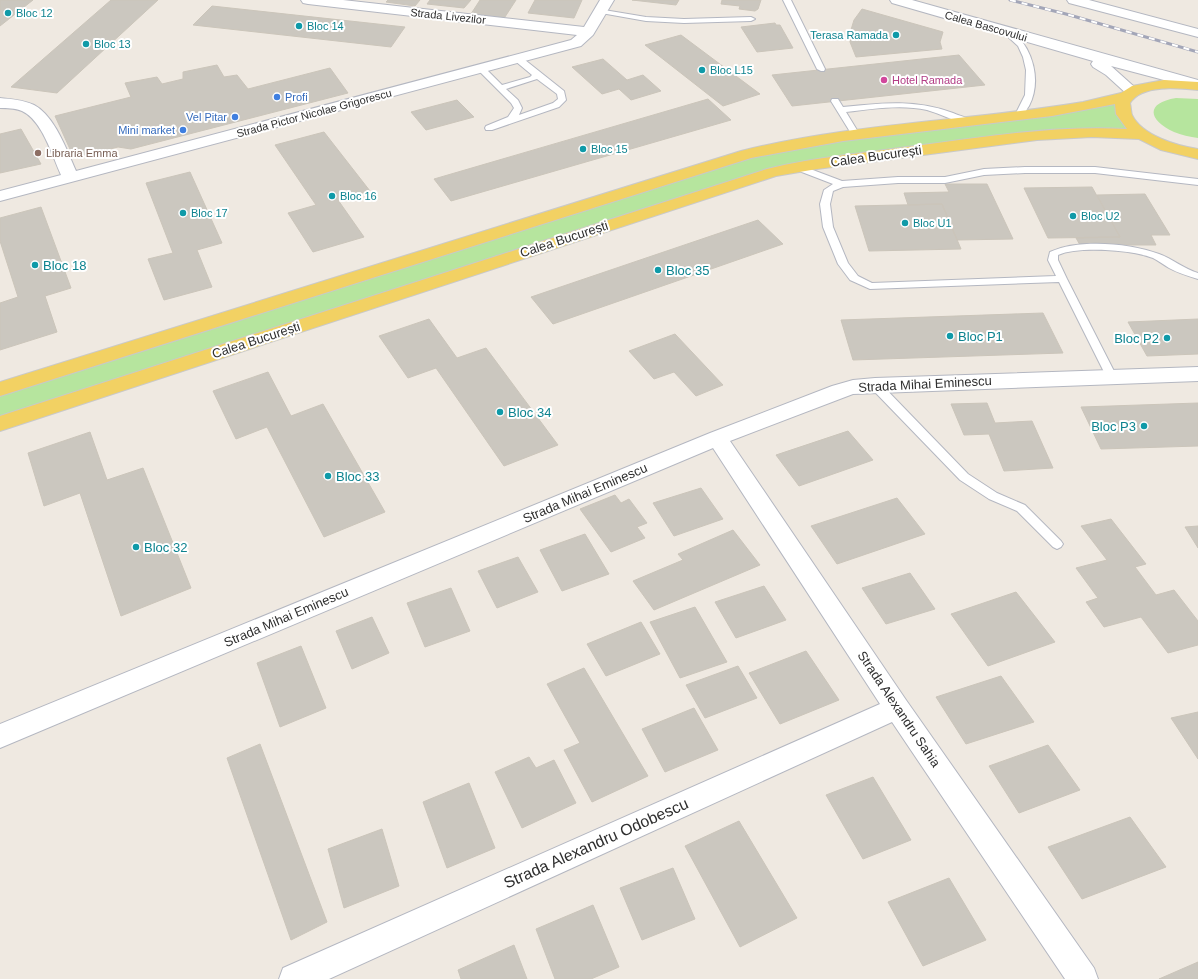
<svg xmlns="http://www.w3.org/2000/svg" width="1198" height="979" font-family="Helvetica,sans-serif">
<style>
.green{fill:#b6e59e}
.building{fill:#cbc7bf;stroke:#cbc5ba}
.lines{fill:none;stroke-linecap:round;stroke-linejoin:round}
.lane-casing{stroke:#b4b7c1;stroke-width:2}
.street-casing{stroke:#b4b7c1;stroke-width:2}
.secondary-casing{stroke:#b4b7c1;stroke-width:2}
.primary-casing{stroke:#c9c9c9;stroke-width:2}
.lane{fill:#fff;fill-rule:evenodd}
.street{fill:#fff;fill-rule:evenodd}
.secondary{fill:#fff;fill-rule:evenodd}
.primary{fill:#f2d163;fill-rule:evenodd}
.rail-casing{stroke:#a3a6b8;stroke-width:3}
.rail{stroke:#fff;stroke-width:2;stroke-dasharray:6;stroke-linecap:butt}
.culture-dot{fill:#0f9aa8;stroke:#fff;stroke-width:1.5}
.hotel-dot{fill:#d1479c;stroke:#fff;stroke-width:1.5}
.shop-dot{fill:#3f7fe0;stroke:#fff;stroke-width:1.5}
.education-dot{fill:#8d6e63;stroke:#fff;stroke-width:1.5}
.labels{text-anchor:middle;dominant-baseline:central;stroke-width:4;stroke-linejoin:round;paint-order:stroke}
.far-culture-label{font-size:11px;fill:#0d838f;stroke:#fff;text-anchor:start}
.far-street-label{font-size:11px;fill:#2e2e2e;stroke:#fff}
.far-hotel-label{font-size:11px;fill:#b23c85;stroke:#fff;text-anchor:start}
.far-shop-label{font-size:11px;fill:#366cbe;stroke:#fff;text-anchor:end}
.far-education-label{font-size:11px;fill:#785e54;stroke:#fff;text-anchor:start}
.street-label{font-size:13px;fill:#2e2e2e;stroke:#fff}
.culture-label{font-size:13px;fill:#0d838f;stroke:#fff;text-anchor:start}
.near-street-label{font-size:16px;fill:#2e2e2e;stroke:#fff}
</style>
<rect width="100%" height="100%" fill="#efe9e1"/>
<!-- green -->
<path class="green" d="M1128,96L1124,114L1136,129L1092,132L797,167L0,424V389L747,154Z
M1176,98L1198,99V138C1190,137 1181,135 1174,132C1148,120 1145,103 1176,98Z"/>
<!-- building -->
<path class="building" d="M0,0H33L0,26Z
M111,0H158L57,93L11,87Z
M388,0H420L415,6L386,2Z
M430,0H471L464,8L427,4Z
M480,0H516L503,20L469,17Z
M535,0H582L574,18L528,13Z
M632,0H679L676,5Z
M722,0H761L758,9L755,11L739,9L740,6L721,4Z
M212,6L405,27L391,47L193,25Z
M862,9L943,32L940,42L942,49L856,57L850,42V33L854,20Z
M775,23L776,25H780L793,48L757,52L741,27Z
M681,35L760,94L723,106L645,45Z
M959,55L985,85L792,106L772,75Z
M603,59L627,80L643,75L661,91L631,100L619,89L602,94L572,67Z
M217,65L224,77L237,75L248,89L330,68L348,93L131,149L118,147L74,158L55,116L131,97L125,83L157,77L162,84L183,79V72Z
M708,99L731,120L451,201L434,179Z
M457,100L474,117L426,130L411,112Z
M21,129L41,164L0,173V134Z
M324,132L370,191L338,200L364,237L313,252L288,213L316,205L275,145Z
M190,172L222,243L197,250L212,287L164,300L148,259L173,253L146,183Z
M945,184H987L1013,239L957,240L942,204L908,205L904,193L949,192Z
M1092,187L1120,237L1048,238L1024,188Z
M1145,194L1170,235H1151L1156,245H1080L1076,238L1120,237L1097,195Z
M942,204L961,249L869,251L855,206Z
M41,207L71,288L45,296L57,332L0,350V303L18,297L0,241V218Z
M758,220L783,244L553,324L531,297Z
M1043,313L1063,353L853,360L841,320Z
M429,319L457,358L486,348L558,445L504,466L436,368L408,378L379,336Z
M1198,319V354L1147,356L1128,322Z
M675,334L723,385L696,396L674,372L654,379L629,351Z
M268,372L291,416L323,404L385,512L324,537L267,427L236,439L213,391Z
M987,403L995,423L1032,421L1053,468L1004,471L989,434L964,435L951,404Z
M1198,403V446L1101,449L1081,407Z
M848,431L873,460L799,486L776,455Z
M90,432L107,480L143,468L191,588L121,616L80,493L44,506L28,453Z
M701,488L723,519L674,536L653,503Z
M615,495L621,503L629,499L647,523L637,527L645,538L611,552L580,509Z
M897,498L925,534L837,564L811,526Z
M1111,519L1146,564L1135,567L1156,595L1174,590L1198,621V645L1168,653L1141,617L1104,627L1086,602L1098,598L1076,568L1107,560L1081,526Z
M1198,526V548L1185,527Z
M733,530L760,565L654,610L633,581L683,560L678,554Z
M585,534L609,574L562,591L540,550Z
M518,557L538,592L497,608L478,571Z
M910,573L935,609L886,624L862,588Z
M764,586L786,620L736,638L715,602Z
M451,588L470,631L425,647L407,603Z
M1016,592L1055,642L988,666L951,614Z
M695,607L727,662L680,678L650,622Z
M372,617L389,653L352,669L336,631Z
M641,622L660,654L606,676L587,644Z
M301,646L326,708L280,727L257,663Z
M806,651L839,700L780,724L749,673Z
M738,666L757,698L705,718L686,685Z
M584,668L648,776L592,802L564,750L580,743L547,684Z
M1001,676L1034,722L966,744L936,697Z
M694,708L718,750L665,772L642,729Z
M1198,712V759L1171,718Z
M260,744L327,922L291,940L227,758Z
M1048,745L1080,790L1019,813L989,766Z
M529,757L536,768L554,760L576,803L522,828L495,772Z
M873,777L911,840L863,859L826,795Z
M469,783L495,848L447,868L423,802Z
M1130,817L1166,867L1082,899L1048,847Z
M739,821L797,918L740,947L685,846Z
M382,829L399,886L344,908L328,849Z
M673,868L695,919L642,940L620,888Z
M949,878L986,940L923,966L888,902Z
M593,905L619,967L591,979H555L536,929Z
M514,945L527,979H461L458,970Z
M1198,962V979H1159Z"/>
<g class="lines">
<defs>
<path id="lane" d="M783,0H791L825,69L824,71H821L817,69Z
M598,9L646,17L684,19L751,17L755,19L751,21L684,23L646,21L601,13H598Z
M1006,31H1012C1033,48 1042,81 1029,106C1026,110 1024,116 1019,118L1015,115L1025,95L1026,70L1023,57L1018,46L1006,35Z
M514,56H520L564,91L566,100L559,107L492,130H486L485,128L486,126L508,117L514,108L511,103L476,68L477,66H483L502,85L530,77L532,75L514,60ZM537,79L557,94L558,99L553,103L519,115L522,108L518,100L506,89Z
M832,99H838L843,107C881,103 916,99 953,113C959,116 968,117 972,122L968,125C954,121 941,114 927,110C901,104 872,109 846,112L860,135L856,138L852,135L831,101Z
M797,164L842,181L898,177H945L984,169L1025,167H1095L1198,179V185L1095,173H1025L984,175L945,183H898L843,187L833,191L830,204L833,227L848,263L858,276L872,283L1056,276L1048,260L1050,252C1078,239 1129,243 1159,254C1173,259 1184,269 1198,273V279C1188,276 1178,273 1169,268C1164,265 1159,261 1153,258C1132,250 1079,246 1058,255V260L1067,279L1117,377L1116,380H1108L1059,282L870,289L850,280L838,264L823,227L820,204L824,190L833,184L794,169L793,167L794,165Z
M875,381L879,382L968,474L997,493L1025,505L1061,541L1063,544L1061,547L1057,549L1053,547L1017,511L989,499L960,480L871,388L870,385L871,382Z"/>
<path id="street" d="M301,0H343L584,27L600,0H614L593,35L581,46L0,201V191L61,175C52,155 42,120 22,111C15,108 7,108 0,108V98C11,99 24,100 34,105C55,116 67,151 76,171L571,40L577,35L308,4L303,3Z
M1198,367V381L853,394L730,441L906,700L1094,968L1098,979H1065L892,722L329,979H279L283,968L880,704L713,448L0,748V724L710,433L832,386L853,380L875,378Z"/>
<path id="secondary" d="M890,0H912L1198,80V89L1111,66L1140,92L1138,95L1133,96L1128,95L1106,75L1093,67L1091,64L1093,61L892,3Z
M1067,0H1089L1198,29V37L1069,3Z"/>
<path id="primary" d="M1164,80L1198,82V90C1179,88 1142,84 1130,103C1131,107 1131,112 1132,115C1142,136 1178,146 1198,149V159L1161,150L1139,139L1092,137L1037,140L817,169L776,176L0,431V416L767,169C815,157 866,153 915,146C985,137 1055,125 1127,129L1116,114L1115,104L1052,116L843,141L751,158L0,396V382L741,151C853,123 969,121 1083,102L1121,93L1132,86Z"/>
</defs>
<!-- lane casing -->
<use href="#lane" class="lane-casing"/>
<!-- street casing -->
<use href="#street" class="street-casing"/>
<!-- secondary casing -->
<use href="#secondary" class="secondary-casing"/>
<!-- primary casing -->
<use href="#primary" class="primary-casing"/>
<!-- lane -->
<use href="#lane" class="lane"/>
<!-- street -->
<use href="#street" class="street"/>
<!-- secondary -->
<use href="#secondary" class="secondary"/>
<!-- primary -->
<use href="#primary" class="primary"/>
<defs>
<path id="rail" d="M1010,0L1066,14L1198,52"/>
</defs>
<!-- rail casing -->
<use href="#rail" class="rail-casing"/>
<!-- rail -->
<use href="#rail" class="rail"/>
</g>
<!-- markers -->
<g class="culture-dot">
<circle cx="8" cy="13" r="4"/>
<circle cx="299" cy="26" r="4"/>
<circle cx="896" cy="35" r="4"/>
<circle cx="86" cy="44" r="4"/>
<circle cx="702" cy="70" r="4"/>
<circle cx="583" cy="149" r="4"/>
<circle cx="332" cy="196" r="4"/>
<circle cx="183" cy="213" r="4"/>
<circle cx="1073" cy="216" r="4"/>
<circle cx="905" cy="223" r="4"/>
<circle cx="35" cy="265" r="4"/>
<circle cx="658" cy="270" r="4"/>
<circle cx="950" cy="336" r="4"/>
<circle cx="1167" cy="338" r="4"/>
<circle cx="500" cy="412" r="4"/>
<circle cx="1144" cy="426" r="4"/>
<circle cx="328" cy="476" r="4"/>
<circle cx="136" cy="547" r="4"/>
</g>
<circle class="hotel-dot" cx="884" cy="80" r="4"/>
<g class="shop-dot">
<circle cx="277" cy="97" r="4"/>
<circle cx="235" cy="117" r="4"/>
<circle cx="183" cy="130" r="4"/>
</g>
<circle class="education-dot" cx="38" cy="153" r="4"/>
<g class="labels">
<!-- far-culture labels -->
<g class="far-culture-label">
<text x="16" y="13">Bloc 12</text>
<text x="307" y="26">Bloc 14</text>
<text x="888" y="35" text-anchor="end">Terasa Ramada</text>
<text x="94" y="44">Bloc 13</text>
<text x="710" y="70">Bloc L15</text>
<text x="591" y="149">Bloc 15</text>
<text x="340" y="196">Bloc 16</text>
<text x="191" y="213">Bloc 17</text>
<text x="1081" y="216">Bloc U2</text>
<text x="913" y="223">Bloc U1</text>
</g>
<!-- far-street labels -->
<g class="far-street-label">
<text transform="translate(448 16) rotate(6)">Strada Livezilor</text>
<text transform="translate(986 26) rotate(16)">Calea Bascovului</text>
<text transform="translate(314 113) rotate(-15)">Strada Pictor Nicolae Grigorescu</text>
</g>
<!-- far-hotel labels -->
<g class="far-hotel-label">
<text x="892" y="80">Hotel Ramada</text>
</g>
<!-- far-shop labels -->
<g class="far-shop-label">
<text x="285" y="97" text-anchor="start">Profi</text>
<text x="227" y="117">Vel Pitar</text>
<text x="175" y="130">Mini market</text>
</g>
<!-- far-education labels -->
<g class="far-education-label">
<text x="46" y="153">Libraria Emma</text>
</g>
<!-- street labels -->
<g class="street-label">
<text transform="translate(876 156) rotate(-8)">Calea București</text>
<text transform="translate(564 239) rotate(-18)">Calea București</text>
<text transform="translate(256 340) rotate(-18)">Calea București</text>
<text transform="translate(925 384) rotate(-3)">Strada Mihai Eminescu</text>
<text transform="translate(585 493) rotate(-23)">Strada Mihai Eminescu</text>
<text transform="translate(286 617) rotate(-23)">Strada Mihai Eminescu</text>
<text transform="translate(899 709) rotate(56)">Strada Alexandru Sahia</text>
</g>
<!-- culture labels -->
<g class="culture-label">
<text x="43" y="265">Bloc 18</text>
<text x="666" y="270">Bloc 35</text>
<text x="958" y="336">Bloc P1</text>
<text x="1159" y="338" text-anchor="end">Bloc P2</text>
<text x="508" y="412">Bloc 34</text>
<text x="1136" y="426" text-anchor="end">Bloc P3</text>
<text x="336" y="476">Bloc 33</text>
<text x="144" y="547">Bloc 32</text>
</g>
<!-- near-street labels -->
<g class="near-street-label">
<text transform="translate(596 843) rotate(-24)">Strada Alexandru Odobescu</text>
</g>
</g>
</svg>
